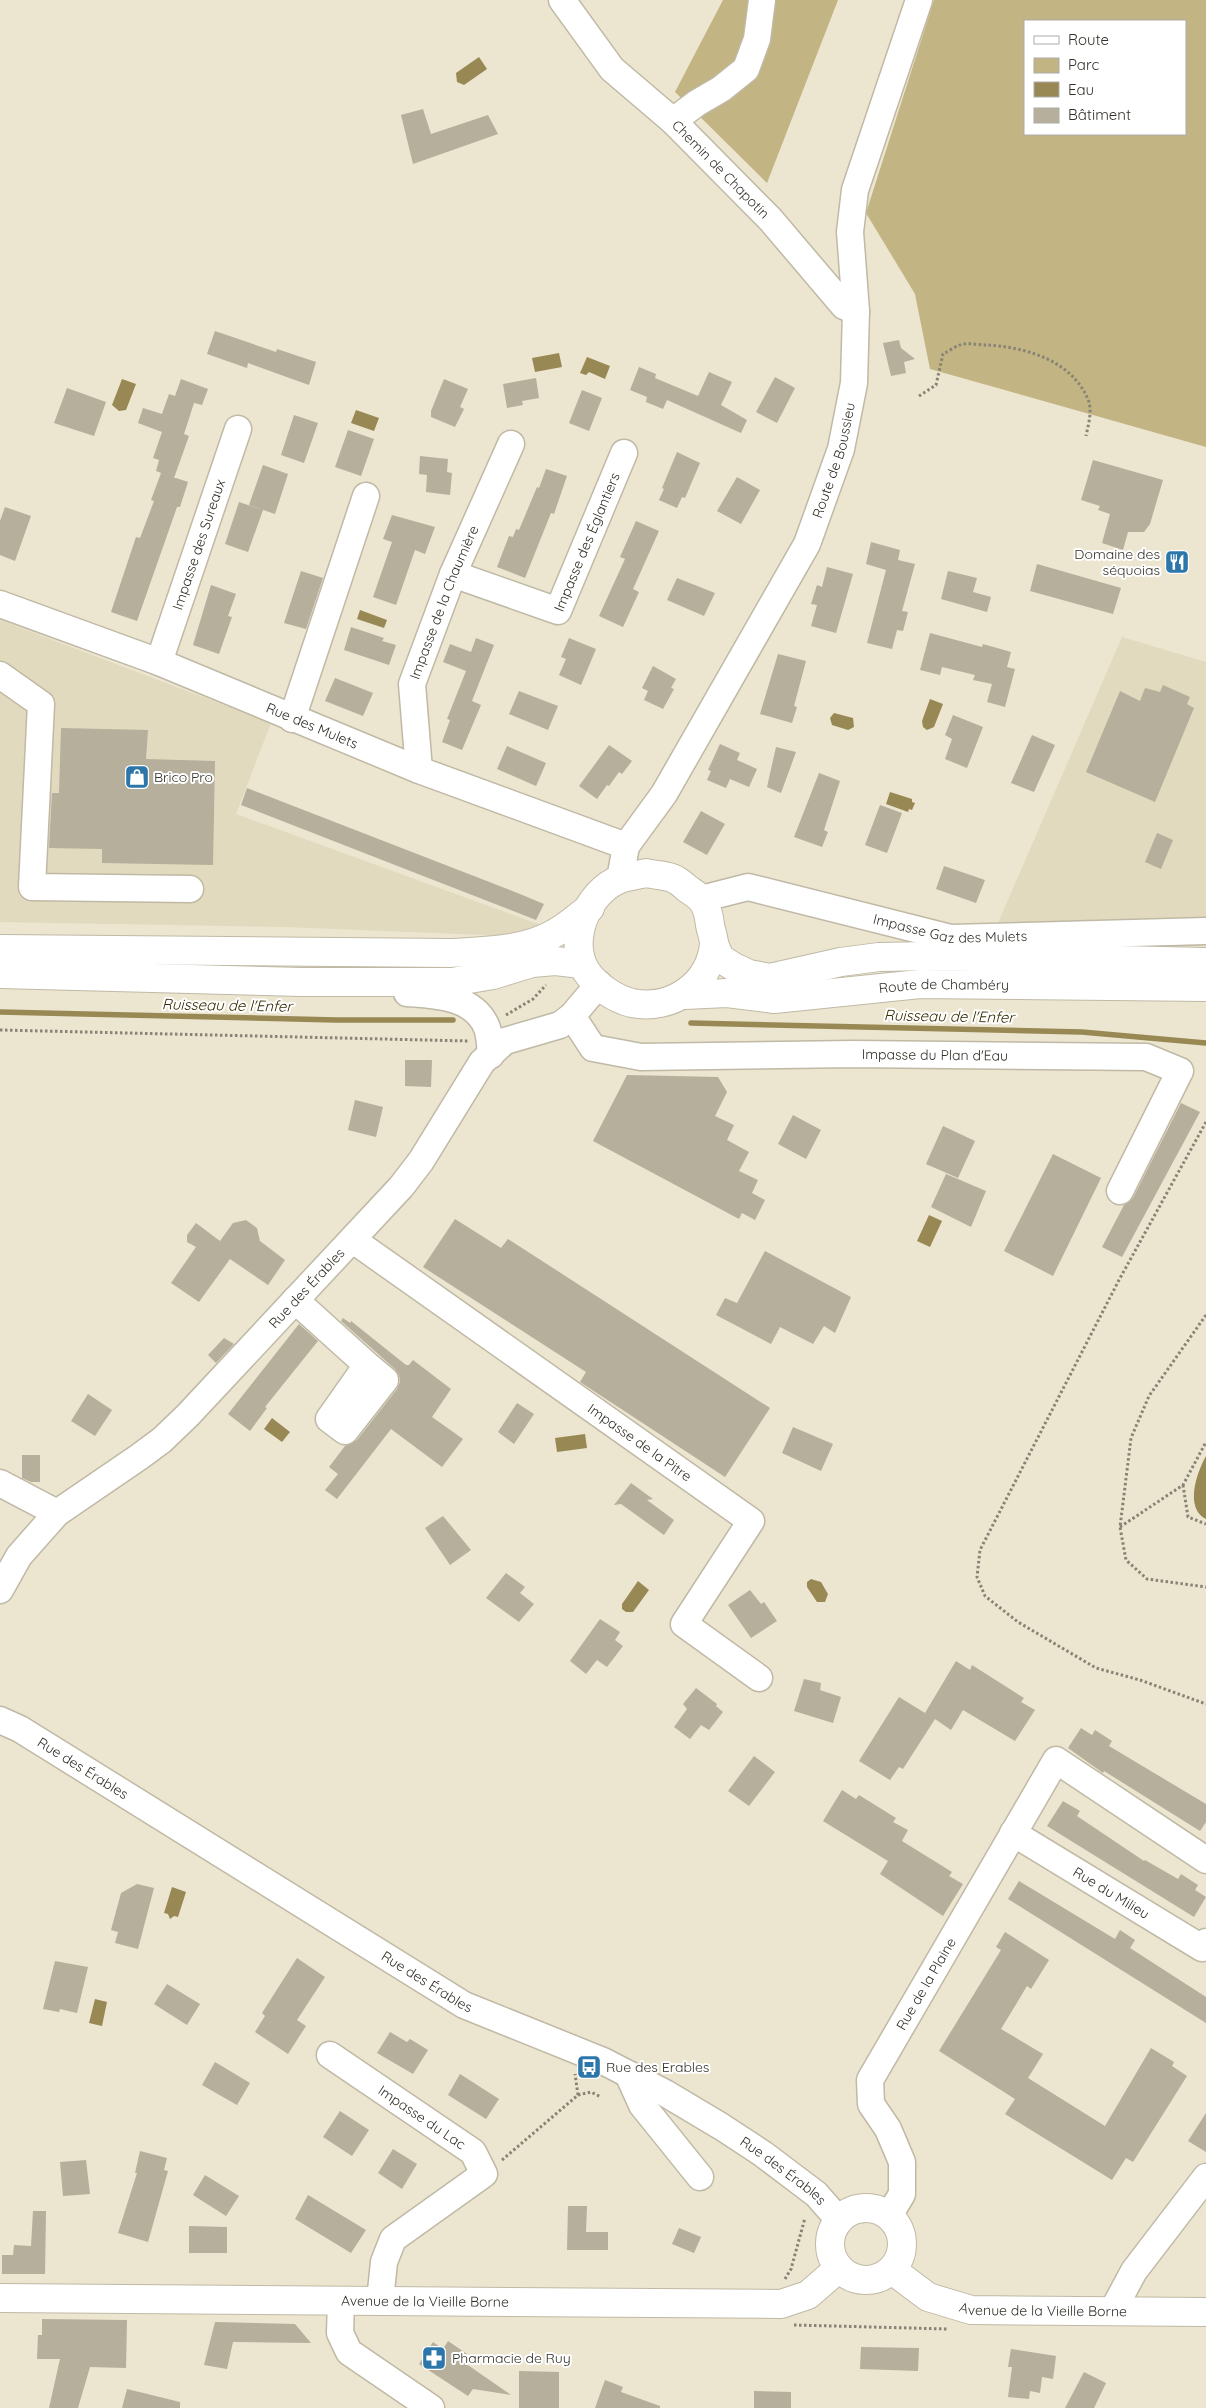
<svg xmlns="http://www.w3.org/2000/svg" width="1206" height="2408" font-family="Quicksand,sans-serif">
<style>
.built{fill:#e2dabe}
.green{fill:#c3b483;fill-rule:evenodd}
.water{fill:#988854}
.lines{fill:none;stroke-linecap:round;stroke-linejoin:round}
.stream{stroke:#988854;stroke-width:5.5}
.building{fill:#b5af9b}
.minor-casing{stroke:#bfb9a5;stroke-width:29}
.major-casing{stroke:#bfb9a5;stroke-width:30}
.path{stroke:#878375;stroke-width:3;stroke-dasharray:2.5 2.5;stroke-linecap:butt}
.minor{stroke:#fff;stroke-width:26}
.major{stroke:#fff;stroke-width:28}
.labels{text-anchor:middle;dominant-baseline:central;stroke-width:4;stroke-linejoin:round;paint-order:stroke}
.street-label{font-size:14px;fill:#323028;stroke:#fff}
.poi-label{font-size:14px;fill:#323028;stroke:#fff;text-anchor:start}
.water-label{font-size:15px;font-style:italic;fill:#362a00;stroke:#fff}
</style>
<rect width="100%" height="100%" fill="#ece5d0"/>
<!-- built -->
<path class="built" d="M0,620L271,723L236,814L541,925L512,936L284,927L0,922Z
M1122,637L1206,662V946H988Z"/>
<!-- green -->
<path class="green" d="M723,0H838L767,183L675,92Z
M934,0H1206V447L930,369L915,294L866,213ZM1025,21H1185V134H1025Z"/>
<!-- water -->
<path class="water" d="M479,57L487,69L464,85L457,82L456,73Z
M559,353L562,367L535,372L532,358Z
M587,357L610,366L605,379L589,372L586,375L580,373Z
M122,379L136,384L126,410L119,411L112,405Z
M356,410L379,418L374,431L351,423Z
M360,610L387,620L384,628L357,619Z
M930,699L943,704L934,727L927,730L923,727L922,721Z
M834,713L853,718L854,727L848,730L832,725L830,718Z
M890,792L912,799V802L915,803L912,810L909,809L908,812L886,804Z
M929,1215L942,1221L930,1247L917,1241Z
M272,1418L290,1432L282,1442L264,1429Z
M585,1434L587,1448L557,1452L555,1438Z
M1206,1456V1519C1184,1508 1197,1472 1206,1456Z
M811,1579L821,1582L828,1594L825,1602H817L807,1587V1582Z
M638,1581L649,1590L633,1612H626L622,1609V1604Z
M172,1887L186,1892L178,1917L174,1916L170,1919L168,1914L164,1913Z
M95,1999L107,2002L102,2026L89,2023Z"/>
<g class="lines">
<!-- stream -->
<path class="stream" d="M0,1012L336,1020H453
M691,1023L1082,1032L1206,1043"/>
</g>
<!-- building -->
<path class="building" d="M423,109L431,134L488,115L498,134L413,164L401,115Z
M215,331L276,352L277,349L316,362L309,385L248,363L247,368L207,354Z
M899,340L901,348L915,359L904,362L906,373L891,376L883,343Z
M639,367L656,374L655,378L698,396L709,372L732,382L721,405L747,420L741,433L667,400L663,409L646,402L647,397L630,390Z
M775,377L795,388L777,423L756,412Z
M536,378L539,398L522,401L523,405L507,408L503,384Z
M181,379L208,389L202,405L194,403L184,434L189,436L174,478L156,471L159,460L153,458L162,432L138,423L143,408L162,414L169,394L175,396Z
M444,379L468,389L460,407L464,409L455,427L431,417V411Z
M67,388L106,402L94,436L54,423Z
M582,390L602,398L589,431L569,423Z
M294,415L318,423L304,463L281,455Z
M348,430L374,439L361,476L335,467Z
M677,452L700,463L685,498L682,497L677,508L659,500L664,489L662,488Z
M420,456L448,459L447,472L452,473L450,495L426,492L427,475L419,474Z
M1093,460L1163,480L1150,524L1144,532H1128L1123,550L1102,543L1110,514L1098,510L1100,506L1081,500Z
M263,465L288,474L275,514L249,505Z
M546,469L567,476L554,514L551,513L525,578L497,567L509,536L513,537L516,529L519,530L537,487L539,488Z
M161,473L188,482L180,507H177L137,621L111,612L136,537L140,538L154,501L151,500Z
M737,477L760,490L741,524L717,511Z
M239,502L263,510L248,552L225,544Z
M5,507L31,516L15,561L0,555V521Z
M392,515L435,527L425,554L415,550L396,605L373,597L392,542L383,539Z
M636,521L659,531L633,589L639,592L623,627L599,616L625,559L620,557Z
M871,542L900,550L898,560L915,564L902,611L908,612L903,631L897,630L892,649L867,643L886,570L866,564Z
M1037,564L1121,588L1113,614L1030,591Z
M827,567L853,574L836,633L811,626L817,605L811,604L817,585L822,587Z
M301,571L323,578L306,629L284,623Z
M948,571L977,578L973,592L991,597L987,612L941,599Z
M677,578L715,593L704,616L667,600Z
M211,585L236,594L228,616L232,617L219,654L193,645Z
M351,627L384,638L382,641L396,645L389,665L344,650Z
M930,633L982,647L983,644L1011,652L1007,667L1015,669L1005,707L987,702L992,684L973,680L975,675L942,667L940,675L920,670Z
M476,638L494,645L472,701L481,705L462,750L442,742L450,720L447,719L466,671L443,662L450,644L471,652Z
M569,638L596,649L581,685L559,675L566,659L561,657Z
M778,654L806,661L794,706L797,707L792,723L760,714Z
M653,666L676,679L671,688L674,689L663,709L644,700L648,691L642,688Z
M335,678L373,693L363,716L325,701Z
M1163,685L1190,697L1187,704L1194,708L1155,802L1086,772L1120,691L1140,701L1145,688L1160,692Z
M519,691L558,706L548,730L509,714Z
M953,715L983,727L967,768L945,759L952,739L945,735Z
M61,728L148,730L146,759L215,761L213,865L102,863V849L49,848L52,793H59Z
M1032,735L1055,745L1034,792L1011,783Z
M720,744L740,753L737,760L757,769L749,787L730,779L726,788L707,780L711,771L708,770Z
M609,745L632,761L622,774L619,772L609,786L607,785L597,799L579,786Z
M507,746L546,763L536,786L497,769Z
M776,747L796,752L781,793L767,787Z
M819,773L840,781L824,830L828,832L822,847L794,837Z
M247,788L520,894L544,904L536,920L436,881L241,805Z
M880,805L902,813L887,853L865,845Z
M701,811L725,824L707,855L683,842Z
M1157,833L1173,840L1161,869L1145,862Z
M944,866L985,880L976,903L936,889Z
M405,1060H432L431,1087L405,1086Z
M627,1075L718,1077L727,1092L715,1116L734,1125L727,1140L749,1152L739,1171L758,1180L752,1193L765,1200L755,1220L742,1213L739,1219L593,1141Z
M355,1100L383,1107L376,1137L348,1130Z
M1181,1103L1200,1112L1122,1257L1102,1247L1124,1205L1133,1198Z
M793,1115L821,1130L806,1159L778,1144Z
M943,1126L975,1141L958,1178L926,1164Z
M1053,1154L1101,1178L1053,1276L1004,1251Z
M946,1174L986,1191L971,1227L931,1207Z
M455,1219L501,1248L508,1239L770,1408L725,1477L580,1382L586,1372L423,1267Z
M246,1220L257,1228L260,1241L285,1260L268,1285L230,1259L199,1302L171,1283L196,1247L187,1242V1235L196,1223L220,1241L233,1223Z
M765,1251L851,1297L835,1333L824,1326L813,1344L780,1327L771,1344L716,1315L725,1298L737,1303Z
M343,1318L350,1323L351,1321L406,1365H409L413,1360L451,1389L432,1417L463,1439L442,1467L391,1429L337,1499L325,1490L338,1474L329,1467L345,1446L357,1440L397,1389L400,1382L399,1375L395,1369L341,1321Z
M299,1324L318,1341L265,1407L267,1408L250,1431L228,1414Z
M224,1338L234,1344L216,1363L208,1355Z
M88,1394L112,1410L95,1436L71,1421Z
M517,1403L534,1414L514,1444L498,1432Z
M793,1427L833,1444L821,1471L782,1453Z
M22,1455H40V1482H31L22,1478Z
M631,1483L653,1499L647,1500L674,1520L664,1535L621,1504L614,1505Z
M443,1516L471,1550L450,1565L425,1528Z
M506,1573L525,1587L520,1593L534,1604L519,1622L486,1598Z
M750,1590L761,1604L764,1602L777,1621L751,1638L728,1605Z
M600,1619L620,1632L615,1640L623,1646L607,1667L597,1660L586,1674L570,1661Z
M956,1661L970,1670L972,1665L1024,1698L1021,1702L1035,1710L1015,1741L963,1710L951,1730L935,1719L903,1769L899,1767L890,1780L859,1761L899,1697L925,1713Z
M804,1679L821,1683L820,1690L841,1697L833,1723L794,1711Z
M696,1688L717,1704L716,1706L723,1712L709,1730L701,1725L690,1739L674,1727L687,1709L683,1704Z
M1081,1728L1092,1735L1095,1730L1112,1741L1109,1746L1206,1804V1822L1200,1831L1104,1771L1103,1773L1068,1748Z
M754,1756L775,1772L749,1806L728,1791Z
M842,1790L856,1799L859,1795L896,1818L893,1822L908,1830L902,1841L952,1872L949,1876L963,1884L943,1916L880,1874L888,1861L823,1821Z
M1063,1801L1080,1811L1077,1816L1144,1861L1145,1860L1178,1879L1181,1874L1198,1885L1195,1890L1206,1897L1194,1917L1047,1826Z
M1019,1881L1115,1939L1120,1930L1135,1940L1130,1948L1206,1997V2023L1008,1899Z
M137,1884L154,1888L138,1949L115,1943L118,1932L111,1930L121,1893Z
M1005,1932L1049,1960L1031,1989L1027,1986L1001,2029L1043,2054L1028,2078L1105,2126L1151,2048L1174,2062L1172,2066L1187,2076L1133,2162L1126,2158L1112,2180L1005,2114L1015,2099L939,2051L1001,1950L996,1947Z
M297,1958L325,1977L297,2020L306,2026L288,2054L255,2032L265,2016L262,2013Z
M55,1961L88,1967L77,2013L60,2009L59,2012L43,2009Z
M167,1984L200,2004L187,2025L154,2004Z
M390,2032L407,2042L410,2039L428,2050L413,2074L377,2053Z
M215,2062L250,2083L237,2105L202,2085Z
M460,2074L499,2099L486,2119L448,2095Z
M340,2111L369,2130L352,2156L323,2137Z
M1206,2113V2152L1188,2141Z
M393,2149L417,2164L402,2189L378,2173Z
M140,2151L167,2158L164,2170L168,2171L148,2242L118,2233L137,2173H135Z
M86,2160L90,2194L63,2196L60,2162Z
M205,2175L239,2196L226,2216L193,2195Z
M308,2195L366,2230L351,2253L295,2219Z
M568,2206H587L586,2232H608V2250H567Z
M33,2211H46L45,2274H2V2255H13L14,2245L31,2246Z
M189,2226L227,2227V2253H189Z
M679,2228L701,2237L694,2253L672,2244Z
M42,2319L127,2320L126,2368L90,2367L78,2408H49L60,2359H37L38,2335H42Z
M215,2322L295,2324L311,2343L233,2342L227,2369L204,2365Z
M448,2341L467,2354L462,2361L511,2395L473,2389L468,2396L419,2364L433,2342L443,2349Z
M861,2347L919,2348L918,2371L860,2369Z
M1011,2349L1056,2356L1053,2379L1042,2377L1040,2393L1030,2391L1029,2399L1008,2397L1012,2367H1008Z
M519,2371L559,2372V2408H519Z
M1084,2372L1106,2383L1094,2408H1065Z
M605,2380L623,2387L621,2392L660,2406V2408H595Z
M127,2389L180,2402V2408H122Z
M754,2391L791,2392V2408H754Z"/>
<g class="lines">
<defs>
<g id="minor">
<path d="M562,0L612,69L673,121"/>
<path id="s1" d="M762,0L757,39L746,69L721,89L697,103L673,121L770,219L844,306L856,311"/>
<path id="s2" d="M453,574L558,611L624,453"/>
<path id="s3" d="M0,604L159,662L419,770L626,846"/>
<path id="s4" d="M159,662L238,429"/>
<path d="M0,675L41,704L32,887L190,889"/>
<path d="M292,719L366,496"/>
<path id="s5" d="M419,770L412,684L453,574L511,444"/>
<path id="s6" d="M620,879L626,846L664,794L807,544L841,449L854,383L856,311L850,232L855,190L919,0"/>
<path id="s7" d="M701,899L748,887L951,938L1206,931"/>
<path d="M407,993C435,995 475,996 487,1028C490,1036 490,1046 491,1055"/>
<path id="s8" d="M572,1016L593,1048L641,1057L854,1054L1146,1057L1180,1071L1120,1191"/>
<path id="s9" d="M353,1240L751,1521L684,1624L759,1678"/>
<path d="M295,1300L367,1365L329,1419L345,1431L385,1380L367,1365"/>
<path d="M0,1483L57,1513"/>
<path id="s10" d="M0,1590L19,1556L57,1513L139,1457L162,1440L188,1415L401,1187L421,1161L482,1062L505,1041L560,1025L572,1016L599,984"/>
<path id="s11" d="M0,1720L20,1729L464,2005L603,2061L665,2093L722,2127L763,2154L816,2194L839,2220"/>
<path id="s12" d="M1013,1833L1202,1948L1206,1942"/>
<path id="s13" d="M330,2055L473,2152L484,2174L393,2239L384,2262L380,2301"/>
<path d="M628,2074L642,2105L700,2177"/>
<path id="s14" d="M889,2216L902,2194V2162L888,2129L871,2104L870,2080L1056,1760L1206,1860"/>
<path d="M341,2301L340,2333L349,2352L431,2408"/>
<path d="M1113,2310L1134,2271L1206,2177"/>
</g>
<g id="major">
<path d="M646,873C654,875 664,875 672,878C678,880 683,885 688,889C692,892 696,894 700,898C707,905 709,916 710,925C711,931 714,938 714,944C710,985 671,1011 632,1003C615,999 596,986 586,971C567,941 587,892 620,879C628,876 638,875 646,873Z"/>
<path d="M714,944L720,958L734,967L749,974L770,978L841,962L879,957L930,956L1206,962"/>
<path d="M0,949L450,953C484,951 525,951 555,933C568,926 578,916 590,908"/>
<path d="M0,974L301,982H452L493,975L532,963L555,961L582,964"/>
<path id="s15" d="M684,995L727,993L774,999L920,984L1206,987"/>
<circle cx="866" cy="2244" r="36"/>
<path id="s16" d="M892,2270L928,2297L971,2310L1206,2312"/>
<path id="s17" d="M0,2298L781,2304L808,2295L839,2268"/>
</g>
</defs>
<!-- minor casing -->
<use href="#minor" class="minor-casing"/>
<!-- major casing -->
<use href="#major" class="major-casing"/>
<!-- path -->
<path class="path" d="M919,396L936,385L943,354C949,351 957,345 964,344C971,343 980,345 987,345C1026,347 1074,361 1089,402C1092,413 1088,426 1086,436
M506,1015L533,999L546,985
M0,1030L468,1041
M1206,1122L1119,1280L980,1550L977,1577L985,1596L1018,1622L1096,1668L1140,1680L1206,1704
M1206,1315L1149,1396L1131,1438L1120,1527L1126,1560L1147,1579L1206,1587
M1183,1485L1188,1517L1206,1524
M1120,1527L1183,1485L1206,1442
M578,2095L591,2092L601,2097
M502,2160L578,2095L575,2074
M785,2279L791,2269L805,2218
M794,2325L948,2329"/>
<!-- minor -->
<use href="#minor" class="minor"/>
<!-- major -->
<use href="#major" class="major"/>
</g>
<!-- icons -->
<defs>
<symbol id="restaurant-square" viewBox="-11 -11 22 22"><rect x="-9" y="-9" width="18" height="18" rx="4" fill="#2c76aa" stroke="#fff"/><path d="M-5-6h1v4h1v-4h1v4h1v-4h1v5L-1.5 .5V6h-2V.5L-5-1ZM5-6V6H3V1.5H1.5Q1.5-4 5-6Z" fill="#fff"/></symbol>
<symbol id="shop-square" viewBox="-11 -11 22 22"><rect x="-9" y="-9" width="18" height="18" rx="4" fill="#2c76aa" stroke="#fff"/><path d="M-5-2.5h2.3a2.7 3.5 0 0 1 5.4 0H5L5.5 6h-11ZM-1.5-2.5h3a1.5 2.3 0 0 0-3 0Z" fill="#fff"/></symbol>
<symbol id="bus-square" viewBox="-11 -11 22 22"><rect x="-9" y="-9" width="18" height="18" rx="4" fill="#2c76aa" stroke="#fff"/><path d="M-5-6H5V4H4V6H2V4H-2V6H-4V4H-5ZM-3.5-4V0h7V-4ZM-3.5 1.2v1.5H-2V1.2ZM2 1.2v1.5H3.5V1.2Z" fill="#fff"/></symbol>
<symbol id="pharmacy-square" viewBox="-11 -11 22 22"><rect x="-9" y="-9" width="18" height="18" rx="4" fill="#2c76aa" stroke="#fff"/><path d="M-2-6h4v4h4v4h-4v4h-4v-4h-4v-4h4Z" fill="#fff"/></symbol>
</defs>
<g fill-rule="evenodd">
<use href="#restaurant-square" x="1163" y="548" width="28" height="28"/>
<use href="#shop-square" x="123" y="763" width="28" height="28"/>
<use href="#bus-square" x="575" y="2053" width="28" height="28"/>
<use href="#pharmacy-square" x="420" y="2344" width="28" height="28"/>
</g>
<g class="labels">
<!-- street labels -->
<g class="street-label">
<text stroke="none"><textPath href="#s1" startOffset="229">Chemin de Chapotin</textPath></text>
<text stroke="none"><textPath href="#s6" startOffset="474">Route de Boussieu</textPath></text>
<text stroke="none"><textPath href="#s2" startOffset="186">Impasse des Églantiers</textPath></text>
<text stroke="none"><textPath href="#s4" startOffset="124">Impasse des Sureaux</textPath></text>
<text stroke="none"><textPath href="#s5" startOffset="174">Impasse de la Chaumière</textPath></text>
<text stroke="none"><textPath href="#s3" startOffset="335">Rue des Mulets</textPath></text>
<text stroke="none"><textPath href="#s7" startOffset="256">Impasse Gaz des Mulets</textPath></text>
<text stroke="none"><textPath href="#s15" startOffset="261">Route de Chambéry</textPath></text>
<text stroke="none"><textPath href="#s8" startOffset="381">Impasse du Plan d'Eau</textPath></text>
<text stroke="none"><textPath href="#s10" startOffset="434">Rue des Érables</textPath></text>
<text stroke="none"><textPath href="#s9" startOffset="351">Impasse de la Pitre</textPath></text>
<text stroke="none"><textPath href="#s11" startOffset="96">Rue des Érables</textPath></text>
<text stroke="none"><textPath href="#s12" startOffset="115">Rue du Milieu</textPath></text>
<text stroke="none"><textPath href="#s11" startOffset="501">Rue des Érables</textPath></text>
<text stroke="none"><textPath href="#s14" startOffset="259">Rue de la Plaine</textPath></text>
<text stroke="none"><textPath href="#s13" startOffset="111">Impasse du Lac</textPath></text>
<text stroke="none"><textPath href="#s11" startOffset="906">Rue des Érables</textPath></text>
<text stroke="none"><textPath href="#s17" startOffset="425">Avenue de la Vieille Borne</textPath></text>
<text stroke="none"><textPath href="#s16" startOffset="162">Avenue de la Vieille Borne</textPath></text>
</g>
<!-- poi labels -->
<g class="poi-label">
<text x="1160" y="554" text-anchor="end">Domaine des<tspan x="1160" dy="16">séquoias</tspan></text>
<text x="154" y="777">Brico Pro</text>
<text x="606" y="2067">Rue des Erables</text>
<text x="452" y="2358">Pharmacie de Ruy</text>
</g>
<!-- water labels -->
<g class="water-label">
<text transform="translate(227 1005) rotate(1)">Ruisseau de l'Enfer</text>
<text transform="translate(949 1016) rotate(1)">Ruisseau de l'Enfer</text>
</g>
</g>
<!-- legend -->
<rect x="1024" y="20" width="162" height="115" fill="#ffffff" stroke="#adaca9"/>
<rect x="1034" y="36" width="25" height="8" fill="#ffffff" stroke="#adaca9"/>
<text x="1068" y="45" font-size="15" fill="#323028">Route</text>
<rect x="1034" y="58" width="25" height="15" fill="#c3b483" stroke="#adaca9"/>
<text x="1068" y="70" font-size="15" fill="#323028">Parc</text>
<rect x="1034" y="82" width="25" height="15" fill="#988854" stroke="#adaca9"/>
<text x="1068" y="95" font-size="15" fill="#323028">Eau</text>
<rect x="1034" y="108" width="25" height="15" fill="#b5af9b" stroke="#adaca9"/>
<text x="1068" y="120" font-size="15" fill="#323028">Bâtiment</text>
</svg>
